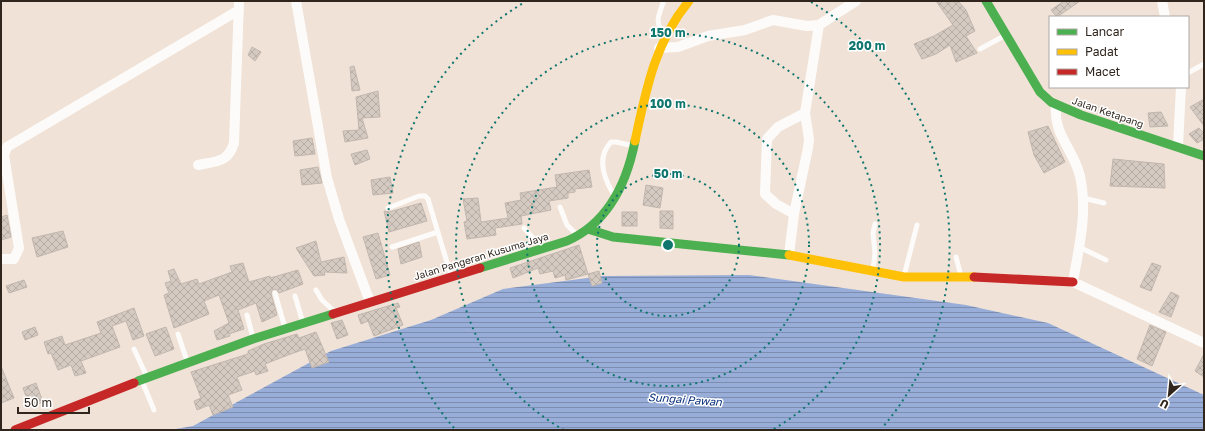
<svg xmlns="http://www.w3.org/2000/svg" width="1205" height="431" font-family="'Golos Text',sans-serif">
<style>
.water{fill:url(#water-rules)}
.building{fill:url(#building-cross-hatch);stroke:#c2b7ae}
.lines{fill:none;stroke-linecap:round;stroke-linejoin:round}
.lane{stroke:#fdfbf9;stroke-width:5}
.street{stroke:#fdfbf9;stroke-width:10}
.fast{stroke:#4caf50;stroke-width:9}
.slow{stroke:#ffc107;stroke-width:9}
.jam{stroke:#c62828;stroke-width:9}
.ring{fill:none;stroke:#0f766e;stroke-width:2;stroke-dasharray:2 4}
.labels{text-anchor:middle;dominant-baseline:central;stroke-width:3;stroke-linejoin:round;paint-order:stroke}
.street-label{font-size:10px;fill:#30261e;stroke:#fff}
.water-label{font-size:11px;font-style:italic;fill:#082f7c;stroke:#fff}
.centre{fill:#0f766e;stroke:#fff;stroke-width:2}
.ring-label{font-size:12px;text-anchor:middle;font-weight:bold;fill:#0f766e;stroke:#fff;stroke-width:3;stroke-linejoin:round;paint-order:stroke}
</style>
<defs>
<pattern id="water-rules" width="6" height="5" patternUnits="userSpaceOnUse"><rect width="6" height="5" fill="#98aed9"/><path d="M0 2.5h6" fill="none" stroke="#7c8daf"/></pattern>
<pattern id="building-cross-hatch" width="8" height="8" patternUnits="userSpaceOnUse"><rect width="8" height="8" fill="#d5cac1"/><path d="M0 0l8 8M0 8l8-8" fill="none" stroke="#b7ada5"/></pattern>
</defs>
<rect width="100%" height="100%" fill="#f0e2d6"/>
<!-- water -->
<path class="water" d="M749,275L966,305L1048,323L1204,395V430H170L193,426L331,351L431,320L503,289L603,276Z"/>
<!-- building -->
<path class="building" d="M936,1H958L966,10L975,31L966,36L977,53L956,62L950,45L936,54L922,59L914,44L934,36L953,25Z
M1064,1H1080L1057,17L1051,10Z
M252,47L261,52L255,61L248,55Z
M354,66L360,90L352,91L350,67Z
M378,91L380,117L362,118L368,138L345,142L343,131L359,130L356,97Z
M1204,99V126L1190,107Z
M1161,112L1168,126L1150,127L1148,113Z
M1048,126L1065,162L1044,173L1034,155L1028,132Z
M1199,128L1204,133V139L1197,143L1189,134Z
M312,138L315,154L295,156L293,141Z
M367,150L370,159L355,165L351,154Z
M1113,159L1164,164L1165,188L1110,186Z
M318,167L322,183L302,185L300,170Z
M589,170L592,187L575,189V192L568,193V198L549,201L551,210L521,216L522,224L495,228L496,235L467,239L464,222L467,221L463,199L478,198L481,222L508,218L505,203L521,200L520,193L557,187L555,175Z
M390,177L393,193L373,195L371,180Z
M646,185L663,188L660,208L643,205Z
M421,203L427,221L389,232L384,211L389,212Z
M660,211H673V229L660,228Z
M622,212H637V226H622Z
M7,215L11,237L1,240V217Z
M63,231L68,247L37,257L32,238Z
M378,233L390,275L376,279L363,237Z
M316,241L321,262L344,257L347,273L324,272L325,275L314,276L296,248Z
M419,242L422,257L401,264L398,249Z
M579,245L588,274L566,280L565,275L555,278L553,271L540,274L538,268L513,278L510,268Z
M243,263L249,282L270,276V278L298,270L303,284L279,293L276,289L272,290L271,294L277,315L262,322L256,303L238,310L244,329L229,334L230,336L217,340L214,331L229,323L219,295L204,301L209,314L174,328L164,295L169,293L165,283L171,281L168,271L174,269L181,284L197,279L199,284L232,272L230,266Z
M1152,263L1161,266L1151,291L1140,287Z
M599,271L602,283L592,286L588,274Z
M24,280L27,287L9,293L6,286Z
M1171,292L1179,296L1171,317L1159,312Z
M398,303L400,307L396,308L403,325L374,336L368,321L361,324L358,315Z
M134,308L144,336L133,340L126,321L112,326L120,347L81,361L86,373L75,376L71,365L58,370L51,353L48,354L44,342L62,336L65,345L101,333L97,322Z
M342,320L348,335L337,339L331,323Z
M1150,325L1166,332L1152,366L1137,359Z
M35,327L38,335L25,340L22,332Z
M166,327L174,349L155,356L146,334Z
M316,332L329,362L312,368L305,349L288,355L265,364L268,371L256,375L255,371L237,377L242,390L228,395L233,407L213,415L209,405L197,410L194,401L201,398L191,372L248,354V351L264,344L297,334L299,338Z
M1204,354V377L1195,371Z
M1,366L14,398L1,403Z
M36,383L43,402L30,407L23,388Z"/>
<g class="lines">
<!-- lane -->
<path class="lane" d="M663,3C657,19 656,21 663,36
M980,49L1004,36
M1188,73L1204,64
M614,195C604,179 596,158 611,142H616L634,146
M1083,198L1104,203
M560,207L567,225L577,235
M388,208L419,196H425L428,199L451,276
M524,228L532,237L545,246
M392,247L438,232
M1079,247L1106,260
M956,257L961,276
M873,270L875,253L873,233L875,224
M904,276L917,225
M316,290L322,300L334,311
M275,293L285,328
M295,296L303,323
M247,315L253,338
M178,334L187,361
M134,349L147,377
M142,381L154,410"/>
<!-- street -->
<path class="street" d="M296,1L327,178L339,219L370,302
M1162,1L1165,17
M659,48L678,47L708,36L745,30L773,20L807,26L819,25L856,1
M1056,105C1053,135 1073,148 1080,176C1088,213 1079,246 1073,282L1204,343
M1178,146L1181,87
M198,165C216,161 228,163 234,143L239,1
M794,214L776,204L765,194L767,139L778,127L805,113
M789,255L794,214L808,148L809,139L805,113L819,25
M1,259H14L19,248L4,155L7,147L239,10"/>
<!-- fast -->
<path class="fast" d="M986,1L1040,92L1051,102L1081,115L1204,156
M588,229L613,237L789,255
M480,268L567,241C608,223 627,182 635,141
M138,381L253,339L333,314"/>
<!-- slow -->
<path class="slow" d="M635,141C646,90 655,42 689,1
M789,255L904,277H974"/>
<!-- jam -->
<path class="jam" d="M974,277L1073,282
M333,314L480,268
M15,430L134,383"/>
</g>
<!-- distance rings -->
<g class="ring">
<circle cx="668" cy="245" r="71"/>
<circle cx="668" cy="245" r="141"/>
<path d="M564 430A212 212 0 1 1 772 430"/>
<path d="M454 428A282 282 0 0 1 525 2M811 2A282 282 0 0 1 882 428"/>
</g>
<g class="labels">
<!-- street labels -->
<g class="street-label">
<text transform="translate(1108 112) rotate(19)">Jalan Ketapang</text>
<text transform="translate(481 256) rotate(-17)">Jalan Pangeran Kusuma Jaya</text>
</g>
<!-- water labels -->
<g class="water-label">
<text transform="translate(685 399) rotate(4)">Sungai Pawan</text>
</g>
</g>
<circle cx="668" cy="245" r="6" class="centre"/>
<g class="ring-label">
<text x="668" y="37">150 m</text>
<text x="867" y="50">200 m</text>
<text x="668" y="108">100 m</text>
<text x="668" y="178">50 m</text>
</g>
<!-- border -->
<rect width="1205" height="431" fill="none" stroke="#30261e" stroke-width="4"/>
<!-- legend -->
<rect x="1049" y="16" width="140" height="72" fill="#ffffff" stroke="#aca8a5"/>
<rect x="1057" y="29" width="20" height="6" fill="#4caf50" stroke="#aca8a5"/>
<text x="1085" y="36" font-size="12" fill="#30261e">Lancar</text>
<rect x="1057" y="49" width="20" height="6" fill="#ffc107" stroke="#aca8a5"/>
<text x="1085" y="56" font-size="12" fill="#30261e">Padat</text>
<rect x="1057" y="69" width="20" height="6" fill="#c62828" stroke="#aca8a5"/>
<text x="1085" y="76" font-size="12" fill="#30261e">Macet</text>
<!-- north arrow -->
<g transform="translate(1169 395) rotate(207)" stroke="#ffffff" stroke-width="3" paint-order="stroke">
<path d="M0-3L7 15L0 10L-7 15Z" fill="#30261e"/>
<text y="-6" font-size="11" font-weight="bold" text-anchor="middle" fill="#30261e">U</text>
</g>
<!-- scale -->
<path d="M18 407v6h71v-6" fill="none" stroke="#30261e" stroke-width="2"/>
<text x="24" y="407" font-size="12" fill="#30261e" stroke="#ffffff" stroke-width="3" paint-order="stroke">50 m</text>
</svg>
